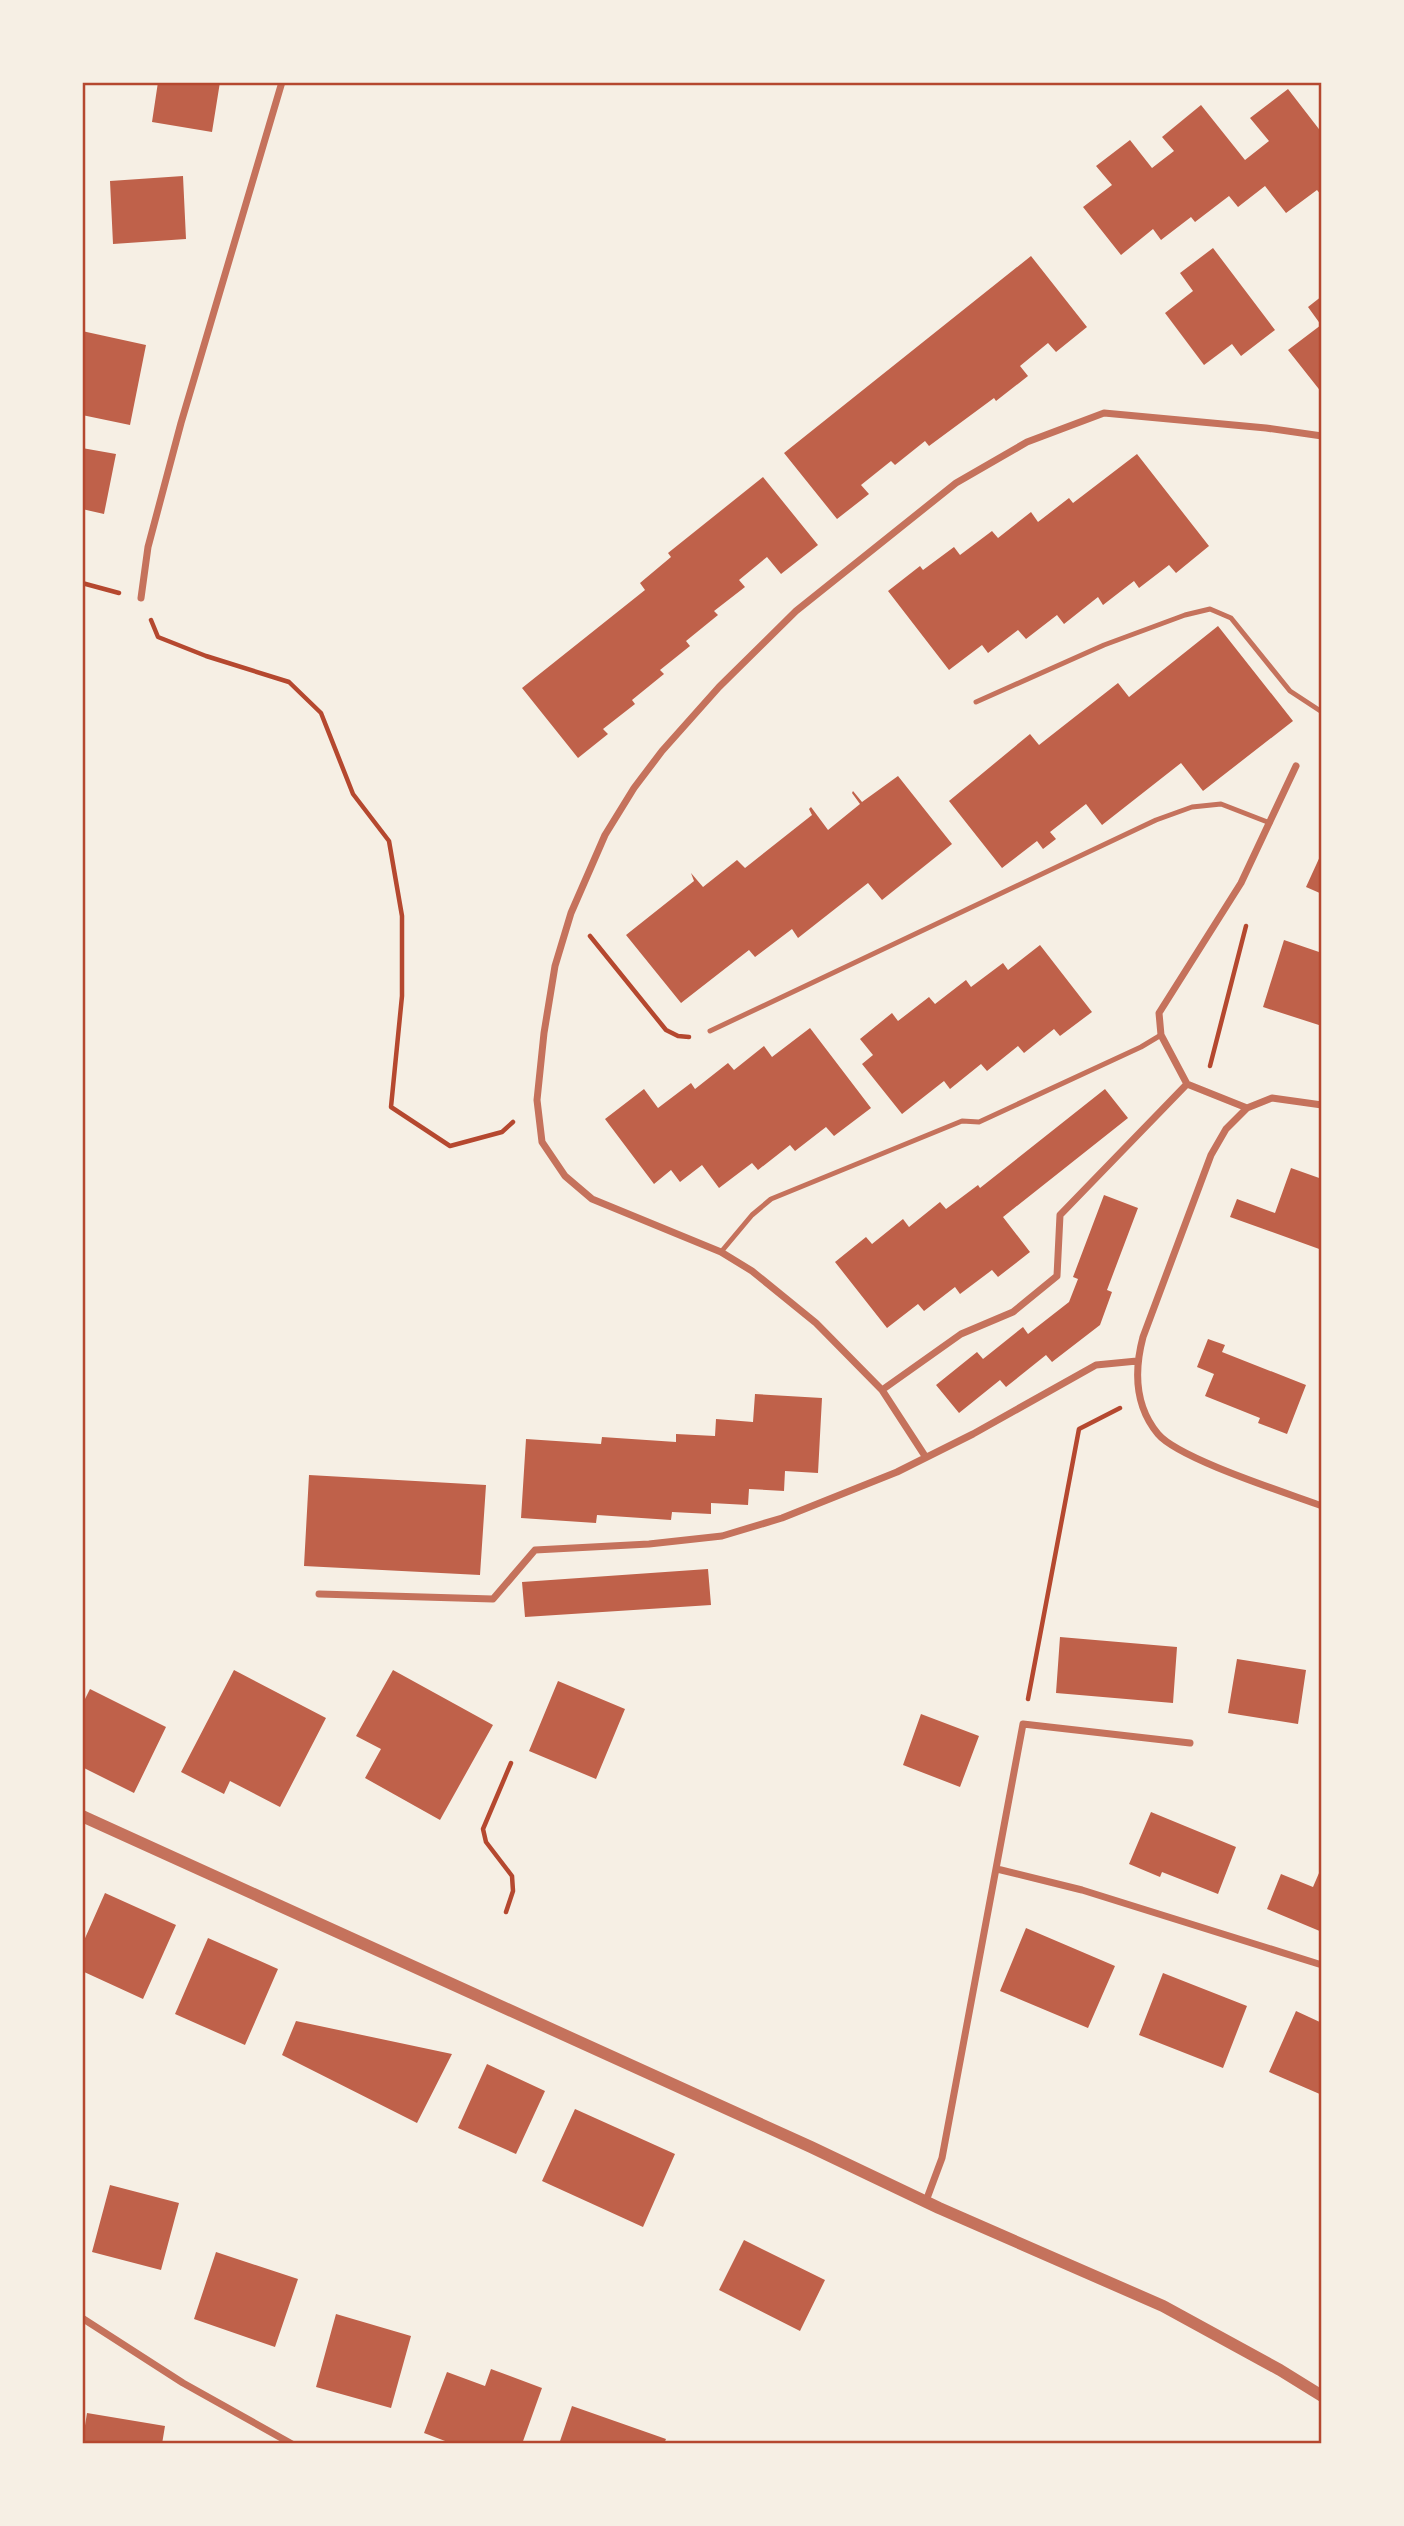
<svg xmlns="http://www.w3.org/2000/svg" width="1404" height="2526" font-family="Figtree,sans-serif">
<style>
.building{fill:#bf614a}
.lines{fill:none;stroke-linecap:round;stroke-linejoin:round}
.path{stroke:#b5482f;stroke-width:4.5}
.service{stroke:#c5725c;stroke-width:5}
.minor{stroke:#c5725c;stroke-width:7}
.tertiary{stroke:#c5725c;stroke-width:12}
.neatline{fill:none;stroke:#b5482f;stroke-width:2.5}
</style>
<rect width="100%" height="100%" fill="#f6efe4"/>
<!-- building -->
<path class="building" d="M158,82H220L212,132L152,122Z
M1288,89L1322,133V196L1317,190L1286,213L1265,186L1238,207L1229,196L1195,222L1191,217L1161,240L1153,229L1121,255L1083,207L1112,185L1096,166L1130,140L1152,168L1174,151L1162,137L1201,105L1245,160L1269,141L1250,118Z
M183,176L186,239L113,244L110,181Z
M1213,248L1275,330L1241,356L1232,344L1204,365L1165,313L1193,291L1180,273Z
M1031,256L1087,327L1056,352L1048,343L1020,366L1028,376L996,401L994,398L929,446L925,441L895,465L891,461L861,485L869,494L837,519L784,453Z
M1322,296V393L1288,350L1321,325L1308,307Z
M82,331L146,345L130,425L82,415Z
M82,448L116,454L104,514L82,509Z
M1137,454L1209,546L1176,573L1169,565L1139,588L1134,581L1103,605L1098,597L1064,624L1057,615L1026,639L1018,630L988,653L982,645L949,670L888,591L920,566L923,570L954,547L960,555L992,531L998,538L1031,512L1038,522L1069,498L1073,503Z
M763,477L818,545L781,574L767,557L739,580L745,587L714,611L718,615L686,641L690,646L660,670L664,674L632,700L635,704L603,729L608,734L578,758L522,688L645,590L640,583L671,557L668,553Z
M1218,626L1293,721L1203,791L1181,763L1102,825L1086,804L1050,832L1056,839L1043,849L1037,841L1002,868L949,801L1030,734L1039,745L1118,683L1129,697Z
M898,776L952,844L882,900L868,883L798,938L792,929L755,957L749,950L681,1003L626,935L694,881L691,873L703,887L737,860L745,868L812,815L809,809L811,807L828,830L860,804L852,793L853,791L862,802Z
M1322,852V894L1306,887Z
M1284,940L1322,953V1026L1263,1007Z
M1040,945L1092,1012L1060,1036L1054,1029L1024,1053L1018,1046L987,1071L981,1064L950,1089L944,1081L902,1114L862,1064L873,1055L860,1039L892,1013L898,1021L929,997L935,1004L966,980L971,987L1003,963L1008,970Z
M810,1028L871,1108L834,1136L826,1127L795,1151L790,1145L758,1170L752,1163L719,1188L702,1165L680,1182L671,1170L654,1184L605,1119L644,1089L658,1108L691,1083L695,1089L728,1063L734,1070L764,1046L772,1057Z
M1105,1089L1128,1118L1003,1217L1030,1252L998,1277L992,1270L960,1294L955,1287L924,1311L918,1304L887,1328L835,1262L866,1237L872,1244L903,1219L909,1227L940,1202L946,1209L978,1185L980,1188Z
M1291,1168L1322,1179V1250L1230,1217L1237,1199L1275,1213Z
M1104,1195L1138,1208L1107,1290L1112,1292L1100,1325L1052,1362L1046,1355L1006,1387L1000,1380L959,1413L936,1385L977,1352L983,1359L1023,1327L1028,1334L1069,1302L1078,1279L1073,1277Z
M1208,1339L1225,1345L1222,1352L1306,1385L1287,1434L1258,1423L1260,1418L1205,1396L1214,1374L1197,1367Z
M755,1394L822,1398L818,1473L785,1471L784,1491L749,1489L748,1505L711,1503V1514L672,1512L671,1520L597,1515L596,1523L521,1518L526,1439L601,1444L602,1437L676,1442V1434L715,1436L716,1419L753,1422Z
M309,1475L486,1485L480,1575L304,1566Z
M708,1569L711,1605L525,1617L522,1582Z
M1060,1637L1177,1647L1173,1703L1056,1693Z
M1237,1659L1306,1670L1298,1724L1228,1713Z
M234,1670L326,1718L280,1807L230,1781L224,1794L181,1772Z
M393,1670L493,1725L440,1820L365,1778L381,1749L356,1736Z
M558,1681L625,1709L596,1779L529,1751Z
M90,1689L166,1727L134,1793L82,1767V1705Z
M921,1714L979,1736L960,1787L903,1765Z
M1151,1812L1236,1847L1218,1894L1162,1872L1160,1877L1129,1864Z
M1322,1866V1932L1267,1909L1281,1874L1313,1887Z
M105,1893L176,1925L143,1999L82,1971V1945Z
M1026,1928L1115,1966L1088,2028L1000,1991Z
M208,1938L278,1969L245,2045L175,2014Z
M1163,1973L1247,2006L1223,2068L1139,2035Z
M1296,2011L1322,2023V2095L1269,2072Z
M296,2021L452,2054L417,2123L282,2055Z
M487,2064L545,2091L516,2154L458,2128Z
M575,2109L675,2154L643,2227L542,2181Z
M110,2185L179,2203L161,2270L92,2252Z
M744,2240L825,2280L800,2331L719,2290Z
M216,2252L298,2279L275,2347L194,2319Z
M336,2314L411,2336L391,2408L316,2387Z
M491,2369L542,2388L522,2444H453L424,2433L447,2372L485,2386Z
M572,2406L666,2439L664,2444H559Z
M87,2413L165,2426L162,2444H82Z"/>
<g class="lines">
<!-- path -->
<path class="path" d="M82,583L119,593
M151,620L158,637L206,656L289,682L321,713L353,794L389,841L402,916V996L391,1107L450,1146L502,1132L513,1122
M590,936L666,1030L678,1036L689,1037
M1210,1066L1246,926
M1028,1699L1079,1429L1120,1408
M506,1912L513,1891L512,1876L486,1842L483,1829L511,1763"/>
<!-- service -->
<path class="service" d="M976,702L1104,645L1185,615L1210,609L1231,618L1290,691L1322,712
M710,1031L1156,820L1192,807L1221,804L1270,823
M721,1252L752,1215L771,1199L962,1121L979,1122L1141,1047L1161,1035"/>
<!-- minor -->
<path class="minor" d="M141,598L148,547L181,423L282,82
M1296,766L1241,883L1159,1013L1161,1035L1187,1084L1247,1108L1226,1129L1211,1155L1143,1337C1134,1371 1134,1405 1158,1434C1179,1459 1287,1493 1322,1506
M1247,1108L1272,1098L1322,1105
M882,1390L961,1334L1013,1312L1057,1276L1060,1215L1187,1084
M925,1456L882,1390L816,1323L752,1271L721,1252L592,1199L565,1176L542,1142L537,1100L544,1033L555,966L571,913L605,835L634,788L662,751L719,687L796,611L956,483L1027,442L1104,413L1266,428L1322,436
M319,1594L493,1599L535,1550L649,1544L722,1536L782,1518L897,1472L973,1434L1096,1365L1137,1361
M997,1869L1082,1890L1322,1965
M926,2201L942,2158L1023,1724L1190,1743
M82,2318L183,2383L292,2444"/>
<!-- tertiary -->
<path class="tertiary" d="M82,1816L811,2147L939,2208L1163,2306L1280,2370L1322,2396"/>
</g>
<!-- border -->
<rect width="1404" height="2526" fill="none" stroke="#f6efe4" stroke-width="168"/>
<rect x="84" y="84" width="1236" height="2358" class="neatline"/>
</svg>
